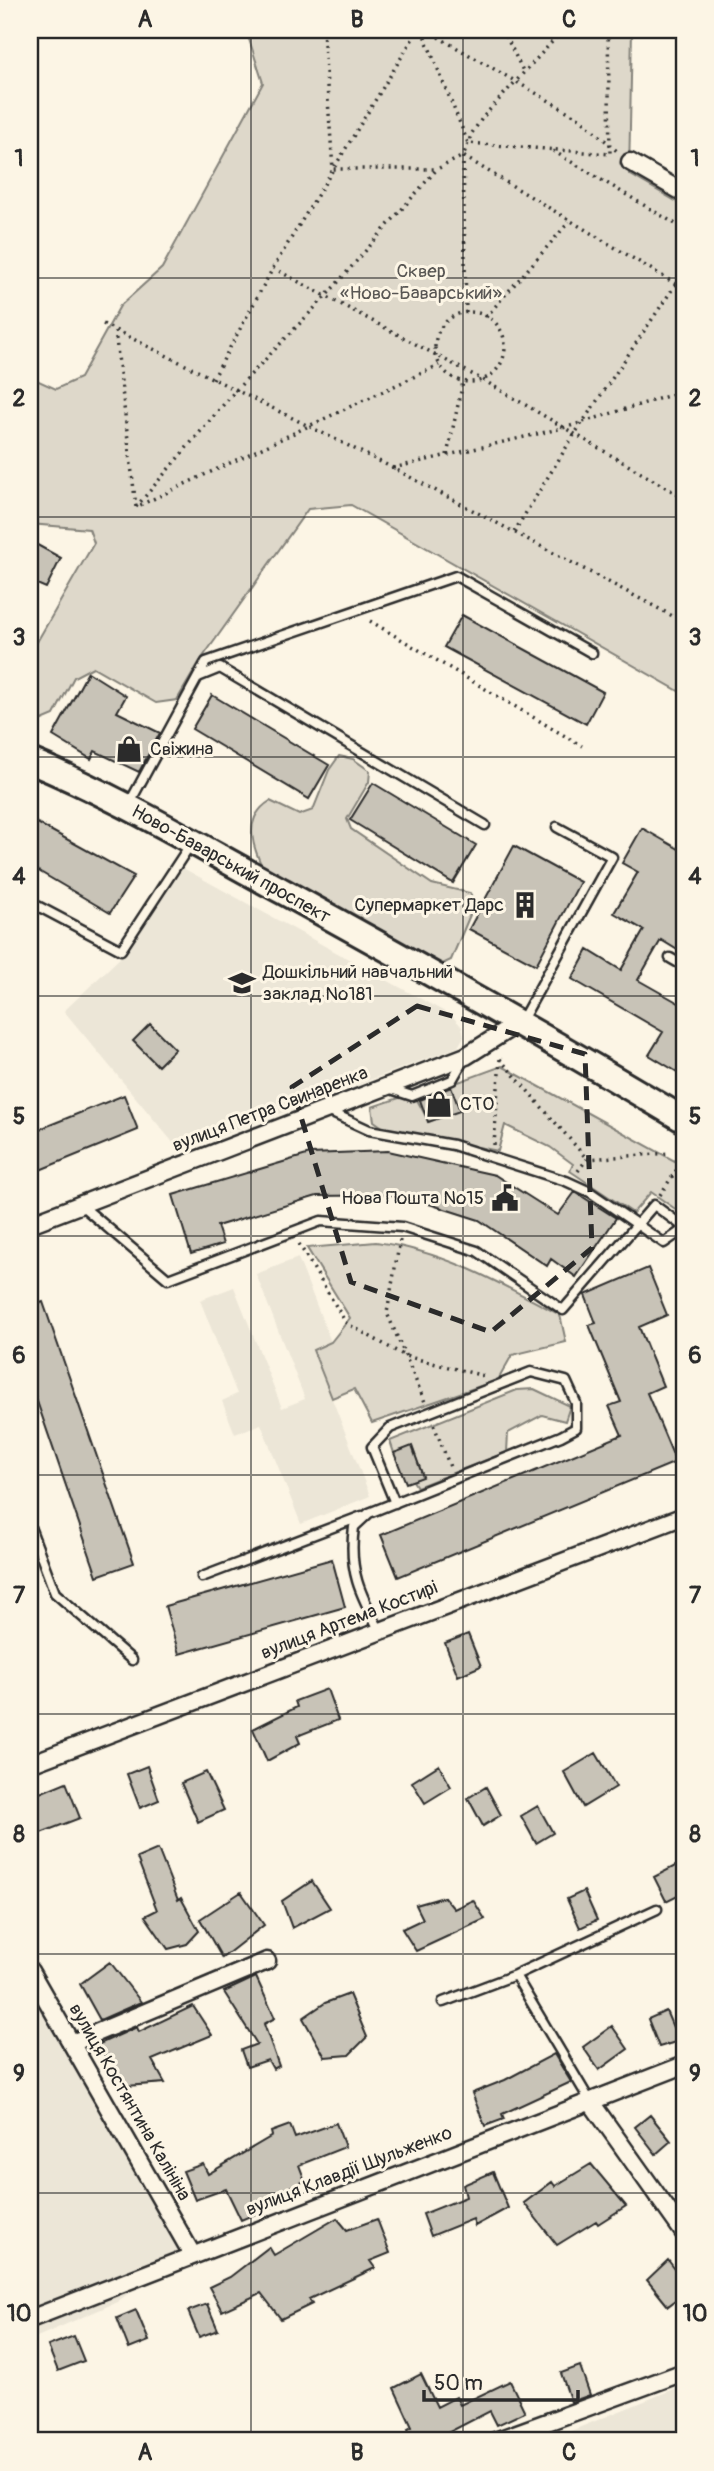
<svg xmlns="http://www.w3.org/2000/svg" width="714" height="2471" font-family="Pangolin,sans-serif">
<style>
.built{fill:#ece6d7}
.green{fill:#ded8ca;stroke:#84827a;stroke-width:2}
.building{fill:#c8c3b7;stroke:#2b2b2b;stroke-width:2}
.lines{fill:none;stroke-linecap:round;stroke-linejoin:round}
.service-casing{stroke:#2b2b2b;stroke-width:13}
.minor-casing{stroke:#2b2b2b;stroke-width:21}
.primary-casing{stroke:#2b2b2b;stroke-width:30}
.path{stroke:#2b2b2b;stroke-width:3.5;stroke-dasharray:2 5;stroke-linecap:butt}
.service{stroke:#fcf5e5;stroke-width:8}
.minor{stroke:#fcf5e5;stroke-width:16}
.primary{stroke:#fcf5e5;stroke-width:24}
.marked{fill:none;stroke:#2b2b2b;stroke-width:5;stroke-dasharray:14 9;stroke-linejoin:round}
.grid{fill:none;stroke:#2b2b2b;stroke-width:2;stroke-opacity:0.55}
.labels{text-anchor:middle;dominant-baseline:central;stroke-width:6;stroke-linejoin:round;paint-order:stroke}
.park-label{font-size:19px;fill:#585653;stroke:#fcf5e5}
.poi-label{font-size:19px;fill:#2b2b2b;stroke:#fcf5e5;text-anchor:start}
.street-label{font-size:19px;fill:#2b2b2b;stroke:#fcf5e5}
.neatline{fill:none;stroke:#2b2b2b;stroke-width:2.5}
.grid-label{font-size:23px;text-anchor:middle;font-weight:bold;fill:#2b2b2b}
</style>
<rect width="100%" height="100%" fill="#fcf5e5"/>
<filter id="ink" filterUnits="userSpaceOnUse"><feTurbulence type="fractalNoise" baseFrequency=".0143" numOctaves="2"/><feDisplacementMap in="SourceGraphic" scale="14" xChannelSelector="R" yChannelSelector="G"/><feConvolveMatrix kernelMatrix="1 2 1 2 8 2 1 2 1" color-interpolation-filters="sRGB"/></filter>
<g filter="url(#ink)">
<!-- built -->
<path class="built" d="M181,867L452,1016L462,1027L464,1036L458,1047L180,1151L64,1011L124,954Z
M298,1258L331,1342L313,1350L370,1496L301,1524L261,1424L235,1434L222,1401L237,1394L200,1300L234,1287L282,1408L305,1399L256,1274Z
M30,1979L185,2251L117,2302L30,2340Z
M684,2385V2441H546Z"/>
<!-- green -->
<path class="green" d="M237,30H632L629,174L684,206V694L351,505L308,509L200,661L177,700L156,703L93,667L74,677L54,715L35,723L30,719V654L94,543L89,529L30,524V377L56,389L80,378L120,306L162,268L263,83L248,36Z
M339,756L353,759L370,771L369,782L347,819L351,829L432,884L470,893L475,903L451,960L432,969L267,877C254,851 240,820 270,801L299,815L313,810L329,770Z
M502,1066L684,1166V1215L651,1192L633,1213L570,1171L573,1164L550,1147L505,1125L498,1151L384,1128L374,1121L372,1107L402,1097L416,1098L429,1122L459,1110L450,1085Z
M376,1242C444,1251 500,1283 560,1315L566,1342L512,1355L498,1380L372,1423L354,1389L332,1398L313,1350L331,1342L350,1318L307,1248Z
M534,1389L570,1406L565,1421L542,1415L508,1433L507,1452L417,1487L413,1481L423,1476L412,1447L394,1453L390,1441L517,1390Z"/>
<!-- building -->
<path class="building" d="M30,541L61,558L46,588L30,581Z
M462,615L603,692L586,724L444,647Z
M88,672L126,696L117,712L160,733L139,772L95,751L91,759L53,736Z
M212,695L329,765L309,799L192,729Z
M373,783L476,845L453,883L350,820Z
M30,819L134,876L110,913L30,866Z
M642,828L684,852V954L661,940L638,980L684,1006V1076L649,1055L663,1032L572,979L588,950L621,970L644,930L614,913L638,872L622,863Z
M514,846L580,882L536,965L469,929Z
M150,1024L175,1049L158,1066L133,1041Z
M451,1087L460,1111L428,1122L420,1100Z
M124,1095L138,1130L30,1174V1133Z
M388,1151L495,1175L558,1215L575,1192L616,1218L576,1277L551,1259L547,1266L479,1220L401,1195L317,1196L217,1226L223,1244L191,1254L173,1195L310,1154Z
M648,1268L667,1315L639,1327L663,1386L647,1393L676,1462L398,1577L381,1535L622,1435L609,1406L621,1402L589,1325L596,1323L585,1295Z
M43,1302L134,1563L97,1576L30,1381V1306Z
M412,1446L423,1477L406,1483L394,1453Z
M332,1559L345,1607L179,1654L165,1606Z
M468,1634L481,1666L458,1676L445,1643Z
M327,1689L338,1720L297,1736L300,1743L267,1761L253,1729L297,1707L295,1701Z
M596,1753L616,1787L583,1807L564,1772Z
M439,1765L451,1787L425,1803L412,1782Z
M147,1766L159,1800L140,1808L127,1774Z
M206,1772L224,1810L198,1822L181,1783Z
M66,1782L80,1818L30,1837V1797Z
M486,1787L501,1815L483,1826L468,1798Z
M538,1806L553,1833L536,1843L521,1816Z
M158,1849L178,1900L181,1898L199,1931L187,1944L168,1949L145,1916L157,1910L137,1858Z
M679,1864L684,1874V1892L666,1901L654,1877Z
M312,1881L330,1908L292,1928L282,1901Z
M584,1891L597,1920L580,1928L567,1899Z
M241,1892L264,1925L222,1958L200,1919Z
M444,1897L454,1909L473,1900L485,1919L416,1951L402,1929L423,1919L416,1905Z
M110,1962L141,2002L100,2020L80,1984Z
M256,1977L275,2018L264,2024L279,2066L273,2069L268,2060L247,2067L241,2050L257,2044L224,1992Z
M349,1994L367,2037L349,2055L325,2057L303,2018L325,2003Z
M193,2006L212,2035L152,2060L165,2083L126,2086L97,2045L137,2027L139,2032Z
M666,2011L679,2041L659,2047L648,2019Z
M612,2026L628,2049L599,2070L583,2047Z
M554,2054L571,2082L502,2114L504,2119L485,2126L472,2093L505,2080Z
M650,2115L671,2141L656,2154L635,2127Z
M336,2123L345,2147L299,2165L305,2181L275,2193L281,2203L241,2220L226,2189L195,2200L183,2171L203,2164L208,2174L272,2136L271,2132L290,2125L295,2138Z
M591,2164L626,2206L598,2224L596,2221L557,2245L524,2203L552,2182L555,2186Z
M493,2172L508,2208L475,2226L473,2219L431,2236L423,2214L466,2197L463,2185Z
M337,2218L347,2230L377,2219L390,2253L370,2261L375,2268L309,2299L312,2304L281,2319L261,2293L222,2311L209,2287L230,2277L269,2247L274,2255Z
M668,2260L684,2281V2294L668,2306L647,2280Z
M207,2304L218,2330L199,2337L188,2311Z
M136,2310L149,2341L129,2349L117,2318Z
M74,2336L84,2361L58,2371L48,2346Z
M580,2366L590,2395L571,2402L561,2373Z
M421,2374L437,2407L456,2397L460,2405L510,2381L525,2412L497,2425L490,2411L432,2441H413L408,2429L412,2427L394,2388Z"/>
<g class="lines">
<defs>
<path id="service" d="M198,677L220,668L485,825
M129,804L206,662L456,576L592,653
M30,902L121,950L190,845
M670,958L684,966
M522,1020L612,857L557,827
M388,1088L412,1096L452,1080L464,1059
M328,1111L369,1130L453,1145L566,1181L590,1192L664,1243L684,1229
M81,1205L168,1279L321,1221L402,1227L477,1251L563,1310L654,1205L684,1227
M30,1527L55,1593L132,1660
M202,1577L362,1516
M380,1631C360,1594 348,1570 354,1527L369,1513L561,1436L576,1428V1403L566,1381L531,1372L390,1428L372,1447L395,1503
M515,1975L590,2101
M443,2002L515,1975L657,1909"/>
<path id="minor" d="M630,162L684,193
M30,1224L466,1056L520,1022
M30,1764L684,1516
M30,1971L192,2254
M72,2043L267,1961
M590,2101L684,2233
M30,2319L684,2065
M495,2441L684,2372"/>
<path id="primary" d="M30,761C118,797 200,847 284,892C419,966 553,1041 684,1120"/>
</defs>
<!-- service casing -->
<use href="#service" class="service-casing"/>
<!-- minor casing -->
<use href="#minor" class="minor-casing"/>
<!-- primary casing -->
<use href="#primary" class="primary-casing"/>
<!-- path -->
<path class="path" d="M323,30L333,169H436
M422,30L468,143L610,154L608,30
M426,30L581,119L618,152
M503,30L524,73
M553,151L684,229
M273,268L483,380L684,498
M435 347a35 35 0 1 1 70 0a35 35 0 1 1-70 0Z
M466,313L463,156L472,133L483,117L563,30
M486,317L569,222
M103,324L393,468L684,622
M115,331L136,507L439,365
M213,379L273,268L418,30
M447,455L463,382
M393,468L567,427L684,391
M136,507L236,390L326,296L437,169L463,156L684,289
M514,532L574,435L684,272
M370,621L582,746
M500,1059L587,1159L670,1153
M494,1145L500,1059
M578,1171L587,1159
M660,1195L683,1160
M400,1240L387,1313L425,1402
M299,1244L346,1323L405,1356L484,1376
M434,1425L450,1467"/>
<!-- service -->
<use href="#service" class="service"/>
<!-- minor -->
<use href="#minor" class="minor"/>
<!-- primary -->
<use href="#primary" class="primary"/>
</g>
</g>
<!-- marked area -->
<path class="marked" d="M417,1006L585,1054L592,1248L491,1332L351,1282L292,1087Z"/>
<!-- grid -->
<path class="grid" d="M251,30V2441M463,30V2441M30,278H684M30,517H684M30,757H684M30,996H684M30,1236H684M30,1475H684M30,1714H684M30,1954H684M30,2193H684"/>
<!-- icons -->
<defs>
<symbol id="shop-bare" viewBox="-9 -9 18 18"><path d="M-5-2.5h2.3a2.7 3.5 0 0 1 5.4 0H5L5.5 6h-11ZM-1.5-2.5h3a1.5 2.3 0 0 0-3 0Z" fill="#2b2b2b" stroke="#fcf5e5" stroke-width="2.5" paint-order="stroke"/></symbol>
<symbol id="building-bare" viewBox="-9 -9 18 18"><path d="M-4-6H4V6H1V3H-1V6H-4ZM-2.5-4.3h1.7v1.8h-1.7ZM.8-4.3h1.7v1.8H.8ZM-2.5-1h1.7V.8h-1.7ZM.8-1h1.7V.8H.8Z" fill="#2b2b2b" stroke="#fcf5e5" stroke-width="2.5" paint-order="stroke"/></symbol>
<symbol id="school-bare" viewBox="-9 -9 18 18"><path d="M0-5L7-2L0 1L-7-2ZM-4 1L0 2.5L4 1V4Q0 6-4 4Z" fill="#2b2b2b" stroke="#fcf5e5" stroke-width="2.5" paint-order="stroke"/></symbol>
<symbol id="civic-bare" viewBox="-9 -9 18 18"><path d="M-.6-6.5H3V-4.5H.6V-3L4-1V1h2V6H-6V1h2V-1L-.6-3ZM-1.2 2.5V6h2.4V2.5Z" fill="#2b2b2b" stroke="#fcf5e5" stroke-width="2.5" paint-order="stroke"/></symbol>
</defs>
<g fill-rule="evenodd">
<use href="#shop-bare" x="110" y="730" width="38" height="38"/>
<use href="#building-bare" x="506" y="886" width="38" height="38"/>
<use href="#school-bare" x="223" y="964" width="38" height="38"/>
<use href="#shop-bare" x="420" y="1085" width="38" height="38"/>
<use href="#civic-bare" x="486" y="1179" width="38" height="38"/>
</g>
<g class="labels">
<!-- park labels -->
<g class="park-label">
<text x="421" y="271">Сквер<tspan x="421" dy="22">«Ново-Баварський»</tspan></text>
</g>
<!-- poi labels -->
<g class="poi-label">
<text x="150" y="749">Свіжина</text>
<text x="504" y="905" text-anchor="end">Супермаркет Дарс</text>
<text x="263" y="972">Дошкільний навчальний<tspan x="263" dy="22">заклад №181</tspan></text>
<text x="460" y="1104">СТО</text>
<text x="484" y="1198" text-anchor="end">Нова Пошта №15</text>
</g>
<!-- street labels -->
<g class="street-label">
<text transform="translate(231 864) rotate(29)">Ново-Баварський проспект</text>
<text transform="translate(270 1109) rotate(-21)">вулиця Петра Свинаренка</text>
<text transform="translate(349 1620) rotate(-21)">вулиця Артема Костирі</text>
<text transform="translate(130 2102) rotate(60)">вулиця Костянтина Калініна</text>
<text transform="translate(349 2171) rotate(-21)">вулиця Клавдії Шульженко</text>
</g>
</g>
<!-- margin -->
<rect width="714" height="2471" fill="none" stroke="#fcf5e5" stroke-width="77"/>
<!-- scale -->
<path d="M424 2390v10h154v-10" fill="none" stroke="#2b2b2b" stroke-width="3.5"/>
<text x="434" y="2390" font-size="21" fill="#2b2b2b" stroke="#fcf5e5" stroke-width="5" paint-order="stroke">50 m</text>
<rect x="38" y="38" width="638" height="2394" class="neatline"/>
<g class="grid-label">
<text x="145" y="27">A</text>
<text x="357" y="27">B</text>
<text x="569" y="27">C</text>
<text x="19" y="166">1</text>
<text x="695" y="166">1</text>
<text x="19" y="406">2</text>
<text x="695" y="406">2</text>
<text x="19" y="645">3</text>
<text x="695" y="645">3</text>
<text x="19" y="884">4</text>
<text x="695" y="884">4</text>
<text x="19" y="1124">5</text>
<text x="695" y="1124">5</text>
<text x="19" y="1363">6</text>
<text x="695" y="1363">6</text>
<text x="19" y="1603">7</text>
<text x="695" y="1603">7</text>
<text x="19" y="1842">8</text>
<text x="695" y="1842">8</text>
<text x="19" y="2081">9</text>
<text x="695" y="2081">9</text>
<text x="19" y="2321">10</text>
<text x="695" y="2321">10</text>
<text x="145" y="2460">A</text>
<text x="357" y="2460">B</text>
<text x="569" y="2460">C</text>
</g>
</svg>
